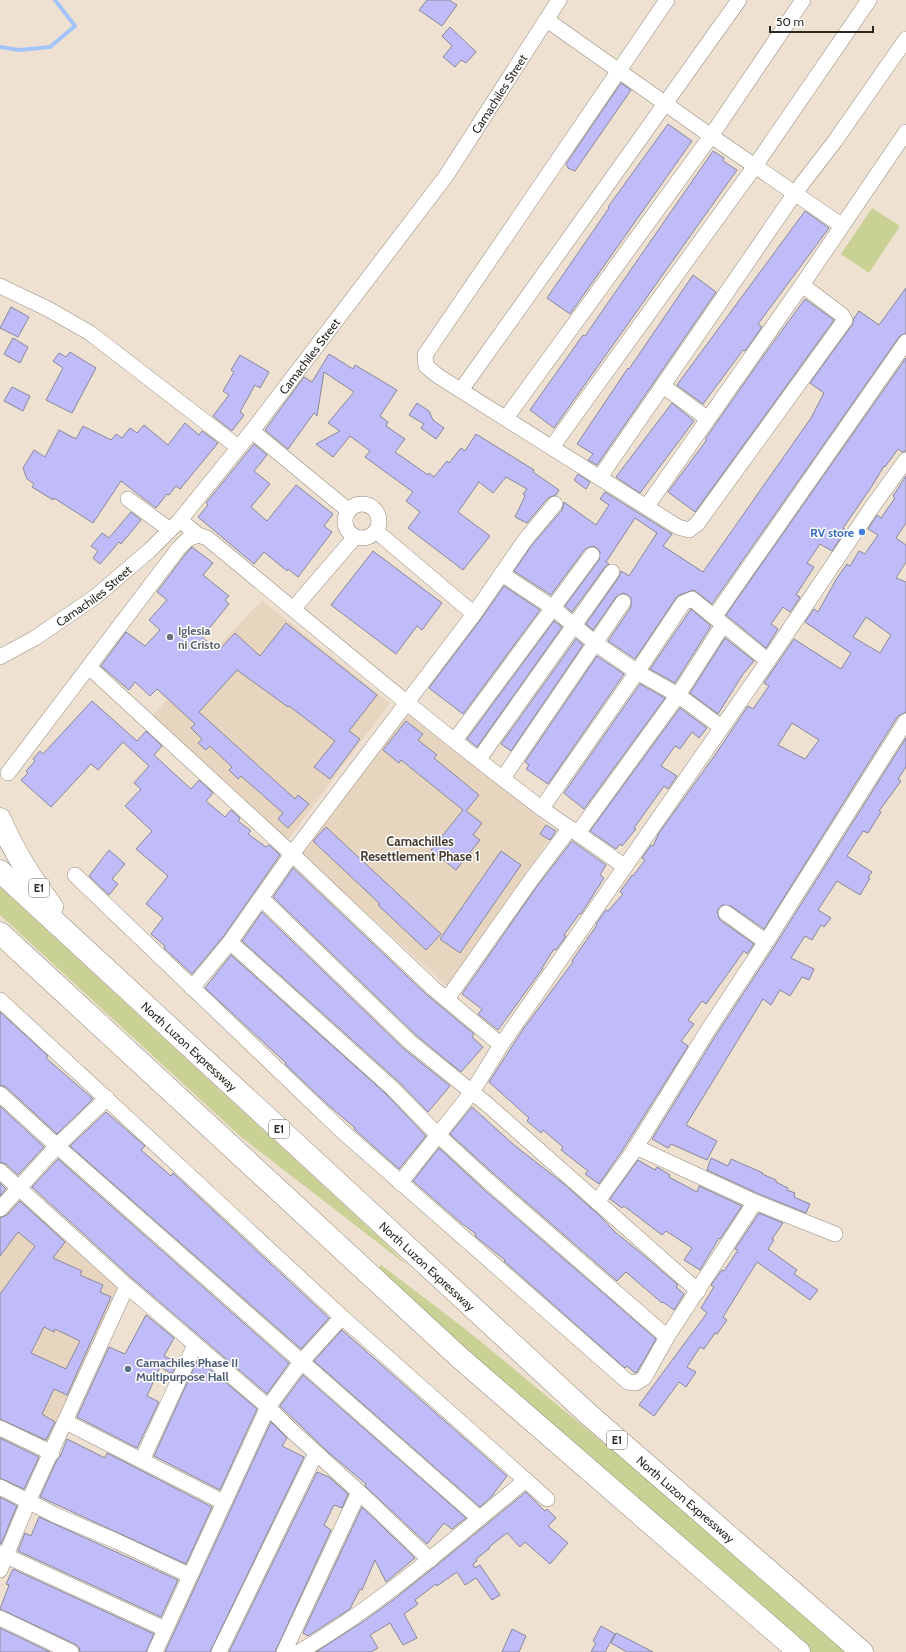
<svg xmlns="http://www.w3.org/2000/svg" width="906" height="1652" font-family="Cabin,sans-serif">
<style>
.built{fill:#e7d5c0}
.green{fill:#cad195}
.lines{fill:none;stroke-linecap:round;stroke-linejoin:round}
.stream{stroke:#a3c4fb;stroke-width:4}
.building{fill:#bfbcf9;stroke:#888898;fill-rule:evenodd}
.minor-casing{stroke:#958a7c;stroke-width:16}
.highway-casing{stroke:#958a7c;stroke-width:23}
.minor{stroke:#fff;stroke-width:15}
.highway{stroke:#fff;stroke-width:22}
.shop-dot{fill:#3f7fe0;stroke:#fff;stroke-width:1.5}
.worship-dot{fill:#6b7280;stroke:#fff;stroke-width:1.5}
.service-dot{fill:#5c6f8a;stroke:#fff;stroke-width:1.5}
.labels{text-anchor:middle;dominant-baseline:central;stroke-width:3;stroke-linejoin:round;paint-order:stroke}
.shield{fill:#fff;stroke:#6b6864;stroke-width:1}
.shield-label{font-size:11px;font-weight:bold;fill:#2b2721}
.street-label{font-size:12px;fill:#2b2721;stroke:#fff}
.shop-label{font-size:12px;font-weight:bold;fill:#366cbe;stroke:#fff;text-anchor:end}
.worship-label{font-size:12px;font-weight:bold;fill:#5b616d;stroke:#fff;text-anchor:start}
.service-label{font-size:12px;font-weight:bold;fill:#4e5e75;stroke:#fff;text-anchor:start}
.neighbourhood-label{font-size:13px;font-weight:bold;fill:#483e32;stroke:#fff}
</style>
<rect width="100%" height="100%" fill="#eee1d2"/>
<!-- built -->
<path class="built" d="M262,600L390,703L286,842L152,716Z
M404,711L555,831L448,987L298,851Z
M29,1193L128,1281L49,1447L0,1424V1214Z"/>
<!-- green -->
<path class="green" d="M872,208L900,226L869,273L841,254Z
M0,887L382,1240L408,1266L241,1137L0,915Z
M381,1265L464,1328L673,1500L846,1652H805L376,1272Z"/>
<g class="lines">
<!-- stream -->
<path class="stream" d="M0,47L19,50L50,47L75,26L55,0"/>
</g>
<!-- building -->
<path class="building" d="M427,0H449L457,5L442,26L419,10Z
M450,27L476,52L466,63L461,60L455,67L443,57L452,46L442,36Z
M621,83L631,90L575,171L568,168L566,164Z
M668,124L692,141L570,314L547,298L609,208L608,207Z
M713,151L724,158L723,161L737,170L554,428L530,410L583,335L585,336Z
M805,211L829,228L758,324L762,327L745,351L743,350L703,404L677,385Z
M693,275L716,292L597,465L588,460L593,454L577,444L628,368L629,369Z
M906,288V333L899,337L712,604L694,590L679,595L676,598L635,659L608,641L631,607V598L628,595L623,593L616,597L593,630L586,624L619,577L621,571L629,576L657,533L635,518L606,562L609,564L605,567L572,612L565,606L599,560L600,552L597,548L593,546L585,549L551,595L514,571L532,545L562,510L564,502L596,525L609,505L600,499L605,492L672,534L663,546L703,572L811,418L824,393L810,383L852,325L854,318L859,311L879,325Z
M805,299L834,320L695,512L668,492L706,441V438L759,362Z
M11,307L29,317L18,337L0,328Z
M13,338L28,347L20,363L4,354Z
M70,352L96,368L72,413L46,400L63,368L53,361L59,353L66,357Z
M329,354L353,369L355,365L397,390L380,416L388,422L386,426L405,439L395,452L428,475L429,473L434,477L447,461L449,463L461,448L465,451L476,434L534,470L533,472L559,490L556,495L548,498L527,523L515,517L525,496L523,494L527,489L506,477L493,493L479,482L458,512L490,536L463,570L408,528L420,512L406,501L413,492L365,457L370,451L350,436L333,457L316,444L340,431L328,423L354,392L324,372L317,416L314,413L288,449L265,430L304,377L312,382Z
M240,355L269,372L260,388L255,385L240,412L244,415L232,431L213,416L229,395L223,391L234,372L231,370Z
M906,358V451L902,452L898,449L885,467L884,466L872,486L843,528L846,530L832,551L820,544L807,563L814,567L796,595L800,597L799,599L790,612L783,607L771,624L778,629L766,648L726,615Z
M12,387L30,396L23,411L4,401Z
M417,403L429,411L433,420L444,428L436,439L421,428L424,424L409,415Z
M672,403L694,421L640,493L616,477Z
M185,423L199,435L202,431L218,443L180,489L176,486L169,495L167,494L156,508L121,481L93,523L54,498L53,500L32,487L34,484L27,479L23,468L34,450L45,457L59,430L76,439L83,426L111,440L116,434L122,438L130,428L137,433L144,425L168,445Z
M254,444L267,455L254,471L270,484L251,507L267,521L296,485L333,514L324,526L332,532L298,577L288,569L287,571L264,552L254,564L198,517L208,505L206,503Z
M578,474L590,482L586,489L574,480Z
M906,476V523L896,538L906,545V562L896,578L906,582V712L898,716L764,929L731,906L723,905L719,908L717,912L720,920L754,944L747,954L744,951L706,1004L702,1001L688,1020L694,1024L681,1041L688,1046L622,1151L599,1184L585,1174L588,1171L561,1150L563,1147L543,1130L541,1133L527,1121L529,1118L489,1082L524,1028L573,962L572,961L597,925L596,924L606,910L608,911L623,894L620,892L632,875L633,876L645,860L642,858L651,845L653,846L659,833L713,758L748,706L753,709L769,686L764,683L794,639L841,669L851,653L805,622L814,609L818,612L837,578L847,564L850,566L859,551L865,554L878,535L868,529L877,515L881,518L895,498L893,496ZM866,617L891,635L880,653L853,637ZM792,723L819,740L805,759L778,745Z
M131,512L141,520L121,544L119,542L100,564L93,558L98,551L91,546L102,533L109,538Z
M192,547L213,563L203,575L229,596L225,600L229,604L202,637L218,651L235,633L260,656L286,623L377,695L349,731L360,739L330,779L314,767L335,741L289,706L288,707L237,670L199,712L295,799L298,795L309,804L288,828L278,819L283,813L241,776L238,779L229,770L232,767L210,746L206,750L198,743L202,739L191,728L195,724L157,689L150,696L135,682L129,690L101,666L126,632L145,646L160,630L149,620L167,600L157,592L185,555Z
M373,551L442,603L422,630L417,626L396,654L331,605Z
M504,586L540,610L463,714L429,688L481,619Z
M691,609L711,626L675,683L650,669Z
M554,621L562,627L477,747L467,739Z
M725,638L754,661L743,674L718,714L690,693Z
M576,639L583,645L511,751L501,744Z
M597,656L624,674L548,784L526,769L529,765L525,762Z
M640,684L665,698L584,809L564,793Z
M92,701L137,741L146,731L162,746L154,755L191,789L199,780L213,793L206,801L225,817L231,810L240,818L238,821L251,831L248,834L266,847L269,845L280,855L223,937L192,974L164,948L165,946L151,934L163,918L146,904L168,876L136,849L152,831L125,806L141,789L134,783L149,766L123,742L98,770L91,764L51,807L21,780L28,773L26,771L35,761L33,759L40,751L43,754Z
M680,708L707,728L699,738L692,732L680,749L675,746L661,766L677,776L668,789L664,786L634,828L636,829L622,846L620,844L616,849L590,831Z
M406,721L423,734L418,740L437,755L434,758L479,795L466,811L482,823L473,835L480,840L456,870L431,850L463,810L401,760L399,763L383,750Z
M906,738V767L898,779L901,781L879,811L881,812L868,833L863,831L847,856L872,872L868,877L870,878L860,895L837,881L818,910L831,918L824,927L821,925L812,940L805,936L791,958L814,969L809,980L802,977L790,996L780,990L771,1005L763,999L686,1125L717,1141L707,1160L671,1144L668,1148L652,1139L716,1035L774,947Z
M546,825L556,831L550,840L540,834Z
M326,827L441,934L426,950L378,905L380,904L313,841Z
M572,841L606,865L600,875L604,878L581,914L580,913L564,935L566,936L556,950L554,949L542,968H543L498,1030L478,1014L482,1009L462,994L538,885Z
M109,850L125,864L112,879L118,884L109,895L89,876Z
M501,851L521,865L460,953L440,939Z
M293,868L427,995L474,1034L472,1037L483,1047L461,1072L416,1035L273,897Z
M262,912L404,1049L450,1086L428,1112L398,1081L242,941Z
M231,955L386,1094L426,1136L399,1169L354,1129L355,1128L326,1103L285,1064L286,1063L205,988Z
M0,1012L48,1056L46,1058L92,1098V1100L57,1134L6,1087L0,1085Z
M0,1106L44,1147L18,1175L6,1164L0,1162Z
M472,1107L514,1145L564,1184L600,1216L615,1232L641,1253L678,1285L676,1287L684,1294L674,1310L663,1302L662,1303L626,1272L617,1281L494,1174L450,1134Z
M106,1112L145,1146L141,1150L171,1176L173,1173L329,1318L301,1349L70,1146Z
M439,1148L482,1188L656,1339L637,1372L635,1373L627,1366L625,1368L504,1261L505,1260L475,1236L476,1234L460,1222L413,1181Z
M711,1158L728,1166L731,1159L763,1173L762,1174L776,1180V1182L788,1188L787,1190L795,1193L794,1197L810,1204L806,1213L759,1194L707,1170Z
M58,1159L289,1363L267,1394L133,1279L32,1187Z
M638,1160L655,1170L657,1167L670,1175L669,1177L697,1192L699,1186L742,1206L720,1239L719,1238L700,1270L684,1260L692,1248L666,1231L662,1235L624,1206L622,1208L610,1199Z
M0,1183L6,1189L0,1196Z
M20,1201L65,1242L53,1258L82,1271L80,1275L103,1285L100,1292L111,1297L67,1395L54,1389L42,1414L55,1422L46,1440L0,1419V1294L35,1246L18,1232L0,1256V1218L7,1215ZM44,1327L54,1332L55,1329L80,1341L66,1369L31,1353Z
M759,1213L783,1223L772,1239L774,1240L768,1249L797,1270L794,1274L818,1290L810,1300L757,1262L723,1317L727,1320L717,1334L715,1333L704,1349L700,1347L687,1367L696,1372L686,1387L679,1382L654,1416L639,1405L707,1313L701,1308L714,1287L711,1285L722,1270L724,1271L738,1250L735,1249Z
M146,1315L174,1338L164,1356L177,1362L172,1374L160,1367L147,1396L159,1402L137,1448L77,1417L109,1347L125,1354Z
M342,1330L507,1476L494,1493V1494L480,1507L314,1361Z
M198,1359L257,1409L220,1490L154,1456Z
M303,1375L466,1518L452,1529L444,1523L427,1544L365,1486L366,1484L328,1452L280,1406Z
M271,1422L287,1438L282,1446L304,1457L210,1652H165Z
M0,1438L39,1457L24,1489L0,1478Z
M67,1439L105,1458L107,1453L212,1507L186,1564L40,1497L57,1460L60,1457Z
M317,1472L329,1477L348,1494L342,1508L334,1505L324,1525L331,1530L275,1652H229Z
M526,1492L545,1511L547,1509L556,1518L548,1526L568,1543L550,1564L525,1542L520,1547L507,1533L489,1547L490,1548L476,1559L477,1561L473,1564L475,1568L480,1565L500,1595L492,1600L476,1578L465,1585L457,1572L437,1586L436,1584L415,1600L418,1604L404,1614L417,1638L403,1645L390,1623L370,1635L378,1648L371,1652H316L364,1621L393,1600L436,1566Z
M0,1497L17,1506L1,1544H0Z
M362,1507L415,1558L386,1582L375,1560L362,1590L360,1589L350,1609L308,1636L303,1633Z
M39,1517L178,1580L161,1617L18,1551L25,1533L31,1536Z
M13,1569L154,1634L146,1652H80L79,1647L75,1644L0,1609L9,1585L6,1584Z
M601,1626L615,1634L605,1652H591L596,1643L593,1641Z
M0,1628L50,1652H0Z
M512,1629L526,1636L519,1652H502Z
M616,1633L630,1640L653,1652H627L611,1643Z"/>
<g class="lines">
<defs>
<g id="minor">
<path d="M667,0L429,349L425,355L426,366L438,376L678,527L689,530L697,524L845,320L842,315L802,285"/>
<path d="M547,20L711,136L841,225"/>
<path d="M0,286L48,309L90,333L238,447"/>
<path d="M663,386L708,419"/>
<path d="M461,390L739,0"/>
<path d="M506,418L711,136L803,0"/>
<path d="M252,431L349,511"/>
<path d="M552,447L755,166L869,0"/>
<path d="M600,477L795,193L835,141L906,39"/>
<path d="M128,499L170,530"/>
<circle cx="362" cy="521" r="17"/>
<path d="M647,506L802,285L906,132"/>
<path d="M180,520L198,535L207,538C318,629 427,722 541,808C569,828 598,847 625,867"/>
<path d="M376,531L474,614"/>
<path d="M502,574L552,607L595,643L637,672L678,695L721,727"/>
<path d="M293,609L355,537"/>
<path d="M715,616L906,342"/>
<path id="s1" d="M0,657L35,638L95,597L150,550L180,520L252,431L446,176L559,0"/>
<path d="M89,667L292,854L433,988L501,1045"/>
<path d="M455,740L592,555"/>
<path d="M479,759L612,572"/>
<path d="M8,773L178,549L188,539L198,535"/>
<path d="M503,778L623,602"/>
<path d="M542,808L637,672L683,603L692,599L768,661"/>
<path d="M578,833L678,695L723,625"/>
<path d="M75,875L342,1131L628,1382L636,1383L644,1378L667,1337L755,1202"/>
<path d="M262,899L410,1042L488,1105L698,1291"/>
<path d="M726,913L766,942"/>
<path d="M230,942L392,1088L438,1135L488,1181L667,1337"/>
<path d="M192,988L230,942L292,854L474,614L525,540L555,504"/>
<path d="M447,999L531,880L570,828"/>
<path d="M0,1000L342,1317L547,1499"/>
<path d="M0,1094L57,1146L479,1518"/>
<path d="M636,1147L755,1202L835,1234"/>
<path d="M0,1171L127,1286L268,1407L290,1429L359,1492L430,1560"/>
<path d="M400,1183L472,1092L501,1045L768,661L870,510L906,460"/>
<path d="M597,1202L633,1152L708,1030L766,942L906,721"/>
<path d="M0,1209L57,1146L107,1098"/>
<path d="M66,1422L223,1502"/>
<path d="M0,1428L52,1453"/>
<path d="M142,1460L195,1345"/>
<path d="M0,1487L55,1515L116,1541L189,1575"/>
<path d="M0,1553L165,1629"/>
<path d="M0,1570L28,1502L127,1286"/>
<path d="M0,1618L71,1652"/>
<path d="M155,1652L268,1407L302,1361L342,1317"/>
<path d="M219,1652L316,1453"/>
<path d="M284,1652L359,1492"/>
<path d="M299,1652C382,1604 452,1540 526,1480"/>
</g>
<g id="highway">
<path d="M0,819C13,851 32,879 52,907"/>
<path id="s2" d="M0,871L587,1413L862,1652"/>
<path d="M0,933L459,1357L799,1652"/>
</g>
</defs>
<!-- minor casing -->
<use href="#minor" class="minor-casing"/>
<!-- highway casing -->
<use href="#highway" class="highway-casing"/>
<!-- minor -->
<use href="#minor" class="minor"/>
<!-- highway -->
<use href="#highway" class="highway"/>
</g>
<!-- markers -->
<circle class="shop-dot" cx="862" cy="532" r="4"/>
<circle class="worship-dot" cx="170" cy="637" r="4"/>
<circle class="service-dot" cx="128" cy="1369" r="4"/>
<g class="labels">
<!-- shield labels -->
<g class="shield">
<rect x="29" y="879" width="20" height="18" rx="3"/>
<rect x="269" y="1120" width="20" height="18" rx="3"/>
<rect x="607" y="1431" width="20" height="18" rx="3"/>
</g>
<g class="shield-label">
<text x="39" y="888">E1</text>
<text x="279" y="1129">E1</text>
<text x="617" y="1440">E1</text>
</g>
<!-- street labels -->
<g class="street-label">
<text stroke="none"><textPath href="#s1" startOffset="760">Camachiles Street</textPath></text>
<text stroke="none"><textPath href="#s1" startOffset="436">Camachiles Street</textPath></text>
<text stroke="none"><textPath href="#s1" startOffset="112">Camachiles Street</textPath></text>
<text stroke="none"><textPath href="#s2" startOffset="258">North Luzon Expressway</textPath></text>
<text stroke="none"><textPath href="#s2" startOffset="582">North Luzon Expressway</textPath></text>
<text stroke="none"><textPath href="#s2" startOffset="930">North Luzon Expressway</textPath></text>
</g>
<!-- shop labels -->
<g class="shop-label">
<text x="854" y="532">RV store</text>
</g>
<!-- worship labels -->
<g class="worship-label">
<text x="178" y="630">Iglesia<tspan x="178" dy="14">ni Cristo</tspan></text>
</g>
<!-- service labels -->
<g class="service-label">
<text x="136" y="1362">Camachiles Phase II<tspan x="136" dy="14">Multipurpose Hall</tspan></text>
</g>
<!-- neighbourhood labels -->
<g class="neighbourhood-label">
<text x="420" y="841">Camachilles<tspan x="420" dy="15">Resettlement Phase 1</tspan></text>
</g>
</g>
<!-- scale -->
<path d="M770 26v6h103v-6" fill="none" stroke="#2b2721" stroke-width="2"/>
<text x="776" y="26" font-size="12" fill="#2b2721" stroke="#ffffff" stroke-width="3" paint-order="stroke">50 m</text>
</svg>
